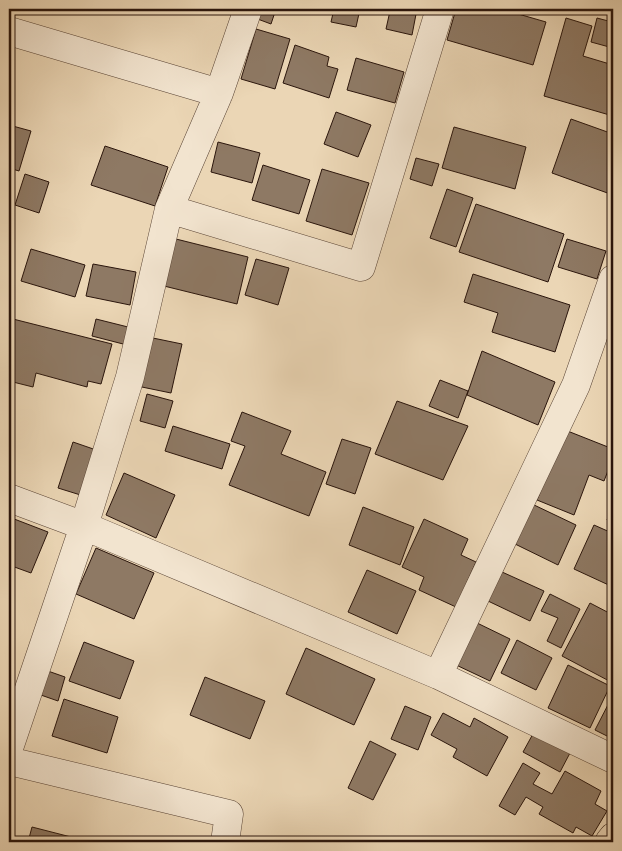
<svg xmlns="http://www.w3.org/2000/svg" width="622" height="851" font-family="'IM FELL Double Pica',serif">
<style>
.building{fill:#8e7964;stroke:#2a150c}
.lines{fill:none;stroke-linecap:round;stroke-linejoin:round}
.minor-casing{stroke:#5a4536;stroke-width:29}
.highway-casing{stroke:#2a150c;stroke-width:29}
.minor{stroke:#f2e4cf;stroke-width:28}
.highway{stroke:#ebd6b5;stroke-width:28}
</style>
<rect width="100%" height="100%" fill="#ebd6b5"/>
<filter id="stains"><feTurbulence type="fractalNoise" baseFrequency=".004" numOctaves="4"/><feColorMatrix values="0 0 0 0 .2 0 0 0 0 .09 0 0 0 0 .02 0 0 0 .5 -.17"/></filter>
<radialGradient id="worn" r=".72"><stop offset=".6" stop-color="#630" stop-opacity="0"/><stop offset="1" stop-color="#630" stop-opacity=".3"/></radialGradient>
<!-- building -->
<path class="building" d="M258,9H276L271,24L255,18Z
M334,9H360L356,27L331,22Z
M379,9H417L412,35L386,29L390,11Z
M456,9H501L546,22L533,65L447,40Z
M613,17V48L591,42L597,18L612,22Z
M566,18L592,26L583,56L613,65V116L544,96Z
M256,29L290,39L275,89L241,79Z
M295,45L329,57L327,66L338,69L329,98L283,83Z
M356,58L404,72L395,103L347,90Z
M336,112L371,125L358,157L324,144Z
M571,119L613,134V195L552,173Z
M9,125L31,131L19,171L9,168Z
M454,127L526,147L515,189L442,168Z
M218,142L260,153L252,183L211,172Z
M105,146L168,167L155,206L91,185Z
M416,158L439,164L432,186L410,179Z
M263,165L310,180L299,214L252,200Z
M322,169L369,183L352,235L306,221Z
M25,174L49,182L39,213L15,205Z
M447,189L473,198L456,247L430,238Z
M476,204L564,234L548,282L459,252Z
M176,239L248,257L237,304L164,286Z
M567,239L606,251L597,279L558,267Z
M31,249L85,265L75,297L21,281Z
M256,259L289,268L278,305L245,295Z
M93,264L136,272L130,305L86,296Z
M473,274L570,305L555,352L492,332L498,313L464,302Z
M13,319L112,344L101,384L88,381L87,387L36,373L33,387L9,381V334Z
M96,319L132,328L127,345L92,336Z
M148,337L182,344L171,393L137,386Z
M482,351L555,382L538,425L467,395Z
M440,380L468,391L458,418L429,406Z
M147,394L173,401L165,428L140,421Z
M397,401L468,426L443,480L375,454Z
M242,412L291,431L281,454L326,472L309,516L229,485L245,446L231,441Z
M173,426L230,444L222,469L165,451Z
M565,430L613,449V458L604,481L589,475L574,515L537,500Z
M342,439L371,448L355,494L326,484Z
M73,442L102,452L87,497L58,488Z
M124,473L175,495L156,538L106,515Z
M532,504L576,525L558,565L513,543Z
M613,505V522L607,520Z
M363,507L414,527L400,565L349,545Z
M9,517L48,532L31,573L9,565Z
M424,519L468,539L461,555L476,562L456,607L419,590L424,577L402,567Z
M594,525L612,533L613,531V587L574,569Z
M96,548L154,573L134,619L76,594Z
M367,570L416,591L397,634L348,612Z
M502,572L544,591L530,621L488,601Z
M550,594L580,609L561,648L547,641L558,618L541,611Z
M590,603L613,615V683L562,656Z
M475,622L510,639L490,681L454,664Z
M517,640L552,658L536,690L501,673Z
M84,642L134,661L120,699L69,681Z
M306,648L375,679L354,725L286,694Z
M568,665L610,686L590,728L548,708Z
M45,670L65,677L58,701L38,694Z
M205,677L265,701L250,739L190,715Z
M613,695V739L595,730Z
M64,699L118,717L107,753L52,736Z
M405,706L431,717L418,750L391,739Z
M443,713L470,727L474,718L508,737L487,776L453,757L457,749L431,735Z
M534,732L570,753L560,772L523,752Z
M370,741L396,754L373,800L348,788Z
M523,763L540,773L533,784L552,794L565,771L601,791L595,804L607,811L592,836L576,827L573,833L539,814L543,807L526,797L515,815L499,806Z
M32,827L71,837L69,842H28Z"/>
<g class="lines">
<defs>
<path id="minor" d="M9,31L219,93
M169,209L361,267L440,9
M9,498L84,526L438,675L613,759
M438,675L576,385L613,279
M9,748L84,526L130,377L169,209L219,93L248,9
M9,761L229,814L225,842"/>
<path id="highway" d="M609,842L613,837"/>
</defs>
<!-- minor casing -->
<use href="#minor" class="minor-casing"/>
<!-- highway casing -->
<use href="#highway" class="highway-casing"/>
<!-- minor -->
<use href="#minor" class="minor"/>
<!-- highway -->
<use href="#highway" class="highway"/>
</g>
<!-- margin -->
<rect width="622" height="851" fill="none" stroke="#ebd6b5" stroke-width="30"/>
<rect x="10" y="10" width="602" height="831" fill="none" stroke="#2a150c" stroke-width="2.5"/>
<rect x="15" y="15" width="592" height="821" fill="none" stroke="#2a150c"/>
<rect width="100%" height="100%" filter="url(#stains)"/>
<rect width="100%" height="100%" fill="url(#worn)"/>
</svg>
